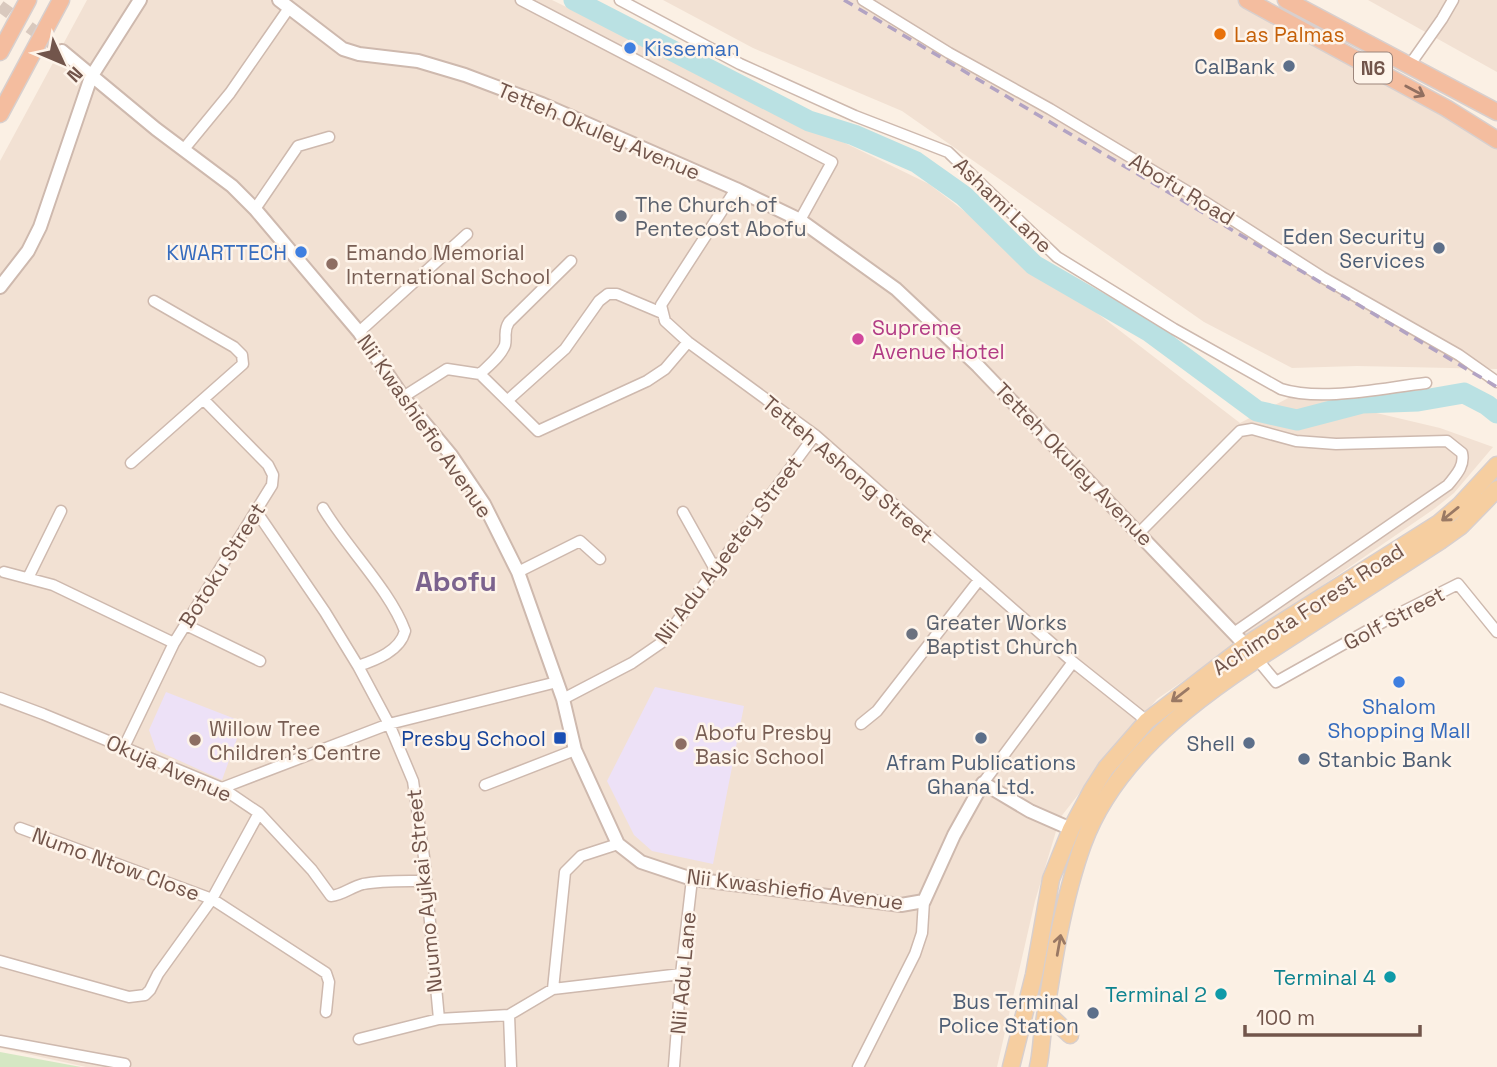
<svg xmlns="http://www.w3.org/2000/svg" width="1497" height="1067" font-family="'Space Grotesk',sans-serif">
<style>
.residential{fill:#f2e1d3}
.education{fill:#ede1f7}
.green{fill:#d5e7c3}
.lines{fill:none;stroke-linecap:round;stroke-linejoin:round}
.river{stroke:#bae1e3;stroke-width:21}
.tertiary-tunnel{stroke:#d9c9be;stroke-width:12;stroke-dasharray:12 6;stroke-linecap:butt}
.minor-casing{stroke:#ceb9ae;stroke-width:13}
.tertiary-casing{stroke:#ceb9ae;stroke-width:16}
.primary-casing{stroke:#d8cfcd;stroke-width:19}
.trunk-casing{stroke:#d8cfcd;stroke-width:19}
.minor{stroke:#fff;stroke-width:10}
.tertiary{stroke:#fff;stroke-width:12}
.primary{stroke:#f6cea0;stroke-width:16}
.trunk{stroke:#f4bd9f;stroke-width:16}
.rail{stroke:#b2a3c3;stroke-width:3.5;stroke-dasharray:10 7;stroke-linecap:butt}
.oneway{stroke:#926f60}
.oneway2{stroke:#9a7964}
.food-dot{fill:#e8710a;stroke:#fef4ea;stroke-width:2.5}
.shop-dot{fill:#3f7fe0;stroke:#fef4ea;stroke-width:2.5}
.service-dot{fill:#5c6f8a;stroke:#fef4ea;stroke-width:2.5}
.worship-dot{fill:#6b7280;stroke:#fef4ea;stroke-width:2.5}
.education-dot{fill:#8d6e63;stroke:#fef4ea;stroke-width:2.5}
.hotel-dot{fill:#d1479c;stroke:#fef4ea;stroke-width:2.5}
.transit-dot{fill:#1a4fb4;stroke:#fef4ea;stroke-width:2.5}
.culture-dot{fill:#0f9aa8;stroke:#fef4ea;stroke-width:2.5}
.labels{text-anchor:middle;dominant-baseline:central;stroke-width:5;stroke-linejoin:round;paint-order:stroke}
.shield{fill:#fef4ea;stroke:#9c857b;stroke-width:2}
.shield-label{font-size:19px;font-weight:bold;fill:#72554b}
.food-label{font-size:21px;fill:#c56008;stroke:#fef4ea;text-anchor:start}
.shop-label{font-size:21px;fill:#366cbe;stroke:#fef4ea;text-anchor:start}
.service-label{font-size:21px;fill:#4e5e75;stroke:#fef4ea;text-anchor:end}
.street-label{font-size:21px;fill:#72554b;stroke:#fef4ea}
.worship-label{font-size:21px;fill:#5b616d;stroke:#fef4ea;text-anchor:start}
.education-label{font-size:21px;fill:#785e54;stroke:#fef4ea;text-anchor:start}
.hotel-label{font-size:21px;fill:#b23c85;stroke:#fef4ea;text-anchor:start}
.transit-label{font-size:21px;fill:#164399;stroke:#fef4ea;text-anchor:end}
.culture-label{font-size:21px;fill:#0d838f;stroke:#fef4ea;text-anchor:end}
.district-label{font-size:28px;font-weight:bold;fill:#7b638e;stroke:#fef4ea}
</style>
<rect width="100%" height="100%" fill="#fbf0e4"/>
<!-- residential -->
<path class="residential" d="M87,0H552L929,184L1240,423L1296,394L1440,428L1493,447L1454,493L1434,509L1157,699L1106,759L1060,818L1035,901L997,1067H86L0,1048V161Z
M663,0H1249L1497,145V369L1357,366L1292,368L1204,322L902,111L753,48Z
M1368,0H1497V72Z"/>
<!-- education -->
<path class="education" d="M655,687L744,706L713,864L652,851L634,835L607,781Z
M166,692L243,722L222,780L156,750L149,730Z"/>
<!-- green -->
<path class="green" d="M0,1052L81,1067H0Z"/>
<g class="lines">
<!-- river -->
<path class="river" d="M574,0L809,121L854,135L916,162L964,196L1034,265L1150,332L1257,411L1297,420L1362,403L1418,401L1464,393L1487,405L1497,413"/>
<!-- tertiary-tunnel -->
<path class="tertiary-tunnel" d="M0,6L62,51"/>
<defs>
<path id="minor" d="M521,0L832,162L800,220
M620,0L740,64L855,116L948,152L1057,257L1174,329L1281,389C1322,402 1382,388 1426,383
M863,0L949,53L1050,109L1205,202L1322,277L1459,355L1497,382
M1409,66L1442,19L1453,0
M184,149L230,93L289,8
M736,189L661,305L665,321L688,342L815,435L1073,662L1147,721
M255,209L298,146L329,137
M359,332L467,234
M480,374C488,366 501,356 505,345C507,336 503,331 509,322L571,261
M403,397L447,369L480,374L538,431L647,381L665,369L688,342
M508,400L565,349L599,301L608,294H617L662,313
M131,463L243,364L242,355L234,347L154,301
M323,508C346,547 390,590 405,631C400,651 376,660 358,666
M256,511L325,612L358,666L389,724L413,781L424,857L439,1019
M683,512L716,571
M1140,532L1230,441L1240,431L1252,429L1296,441L1336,444L1447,441L1462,453C1465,466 1456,475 1448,485L1235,632
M4,572L53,585L174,643
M518,572L580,541L600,559
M28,578L61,511
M186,625L260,661
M1257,659L1276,682L1390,618L1458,584L1497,632
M0,698L43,714L222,788L259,813L312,870L331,896C343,895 351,887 363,884C383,880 406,881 426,881
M563,699L632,663L661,643L815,435
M861,724L877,711L979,580
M124,747L174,643L272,485L273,475L268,465L204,400
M983,783L1073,662
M485,785L575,750
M222,788L389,724L557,682
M20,828L212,899L326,973L329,982L326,1012
M0,961L129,997L145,995L150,990L158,974L212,899L259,813
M553,989L565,872L581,856L618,844
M509,1015L511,1067
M359,1039L439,1019L509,1015L553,989L681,974
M0,1041L125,1064
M674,1067L681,974L692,879
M858,1067L915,954L922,933L924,901"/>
<path id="tertiary" d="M279,0L343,49L359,54L418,61L465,75L542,104L736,189L800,220L896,289L978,366L1250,650
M62,51L156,129L232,186L255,209L359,332L403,397L451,455L484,504L518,572L563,699L575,750L618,844L641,862L692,879L901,905L924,901L954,835L983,783L1030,811L1071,829
M0,287L28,251L40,227L91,77L140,0"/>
<path id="primary" d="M1047,1013L1070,1035
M1011,1067L1034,975L1051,879L1071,829L1092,790L1106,768L1147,721L1246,645L1439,523L1460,505L1497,465
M1038,1067C1041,1055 1041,1043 1043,1030C1052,970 1062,902 1083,844C1119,746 1218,684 1302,630C1348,600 1394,571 1440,541L1461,526L1497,489"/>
<path id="trunk" d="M1247,0L1446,108L1497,140
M1286,0L1497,112
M0,52L28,0
M0,114L61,0"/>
</defs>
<!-- minor casing -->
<use href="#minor" class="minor-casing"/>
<!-- tertiary casing -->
<use href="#tertiary" class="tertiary-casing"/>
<!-- primary casing -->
<use href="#primary" class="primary-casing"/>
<!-- trunk casing -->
<use href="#trunk" class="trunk-casing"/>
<!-- minor -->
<use href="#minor" class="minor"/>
<!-- tertiary -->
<use href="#tertiary" class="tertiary"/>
<!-- primary -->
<use href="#primary" class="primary"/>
<!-- trunk -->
<use href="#trunk" class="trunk"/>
<!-- rail -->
<path class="rail" d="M844,0L1497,387"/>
</g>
<!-- one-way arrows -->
<defs><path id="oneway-shaft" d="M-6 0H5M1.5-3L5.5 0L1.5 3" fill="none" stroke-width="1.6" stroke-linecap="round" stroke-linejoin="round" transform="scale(1.75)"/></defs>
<use class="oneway" href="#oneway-shaft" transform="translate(1415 91) rotate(28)"/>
<g class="oneway2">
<use href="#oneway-shaft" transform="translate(1450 514) rotate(141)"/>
<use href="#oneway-shaft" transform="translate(1180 695) rotate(142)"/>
<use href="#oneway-shaft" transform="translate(1059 945) rotate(-80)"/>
</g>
<!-- markers -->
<circle class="food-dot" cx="1220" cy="34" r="7"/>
<g class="shop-dot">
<circle cx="630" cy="48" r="7"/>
<circle cx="301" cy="252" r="7"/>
<circle cx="1399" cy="682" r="7"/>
</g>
<g class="service-dot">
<circle cx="1289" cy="66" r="7"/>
<circle cx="1439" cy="248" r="7"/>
<circle cx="981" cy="738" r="7"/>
<circle cx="1249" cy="743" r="7"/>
<circle cx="1304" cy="759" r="7"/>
<circle cx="1093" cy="1013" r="7"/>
</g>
<g class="worship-dot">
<circle cx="621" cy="216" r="7"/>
<circle cx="912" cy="634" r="7"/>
</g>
<g class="education-dot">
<circle cx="332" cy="264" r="7"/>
<circle cx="195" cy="740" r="7"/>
<circle cx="681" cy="744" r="7"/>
</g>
<circle class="hotel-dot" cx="858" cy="339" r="7"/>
<rect class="transit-dot" x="553" y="731" width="14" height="14" rx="3.5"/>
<g class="culture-dot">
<circle cx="1390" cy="977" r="7"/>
<circle cx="1221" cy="994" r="7"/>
</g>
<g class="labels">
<!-- shield labels -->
<rect class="shield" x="1354" y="52.5" width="38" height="31" rx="5"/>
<g class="shield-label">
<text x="1373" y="68">N6</text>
</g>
<!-- food labels -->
<g class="food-label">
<text x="1234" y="34">Las Palmas</text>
</g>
<!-- shop labels -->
<g class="shop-label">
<text x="644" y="48">Kisseman</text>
<text x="287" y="252" text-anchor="end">KWARTTECH</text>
<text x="1399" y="706" text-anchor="middle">Shalom<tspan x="1399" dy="24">Shopping Mall</tspan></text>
</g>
<!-- service labels -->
<g class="service-label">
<text x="1275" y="66">CalBank</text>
<text x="1425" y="236">Eden Security<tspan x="1425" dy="24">Services</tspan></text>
<text x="1235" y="743">Shell</text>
<text x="1318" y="759" text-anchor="start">Stanbic Bank</text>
<text x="981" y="762" text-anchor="middle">Afram Publications<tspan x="981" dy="24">Ghana Ltd.</tspan></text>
<text x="1079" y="1001">Bus Terminal<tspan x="1079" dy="24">Police Station</tspan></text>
</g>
<!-- street labels -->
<g class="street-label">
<text transform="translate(599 131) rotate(23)">Tetteh Okuley Avenue</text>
<text transform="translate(1182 189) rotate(31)">Abofu Road</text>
<text transform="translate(1003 205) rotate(44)">Ashami Lane</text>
<text transform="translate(425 426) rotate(55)">Nii Kwashiefio Avenue</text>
<text transform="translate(1074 464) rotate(46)">Tetteh Okuley Avenue</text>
<text transform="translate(848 469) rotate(40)">Tetteh Ashong Street</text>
<text transform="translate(728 550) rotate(-53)">Nii Adu Ayeetey Street</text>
<text transform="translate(222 565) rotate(-58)">Botoku Street</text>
<text transform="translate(1308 609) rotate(-33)">Achimota Forest Road</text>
<text transform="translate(1394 618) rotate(-28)">Golf Street</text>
<text transform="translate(169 768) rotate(24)">Okuja Avenue</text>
<text transform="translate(116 864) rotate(20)">Numo Ntow Close</text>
<text transform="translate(795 889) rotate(7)">Nii Kwashiefio Avenue</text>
<text transform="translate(424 891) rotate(-96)">Nuumo Ayikai Street</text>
<text transform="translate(683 973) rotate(-85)">Nii Adu Lane</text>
</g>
<!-- worship labels -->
<g class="worship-label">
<text x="635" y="204">The Church of<tspan x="635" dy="24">Pentecost Abofu</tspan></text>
<text x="926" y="622">Greater Works<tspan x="926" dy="24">Baptist Church</tspan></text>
</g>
<!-- education labels -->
<g class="education-label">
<text x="346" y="252">Emando Memorial<tspan x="346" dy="24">International School</tspan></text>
<text x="209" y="728">Willow Tree<tspan x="209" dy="24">Children's Centre</tspan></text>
<text x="695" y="732">Abofu Presby<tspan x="695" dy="24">Basic School</tspan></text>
</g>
<!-- hotel labels -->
<g class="hotel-label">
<text x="872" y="327">Supreme<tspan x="872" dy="24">Avenue Hotel</tspan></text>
</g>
<!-- transit labels -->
<g class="transit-label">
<text x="546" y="738">Presby School</text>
</g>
<!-- culture labels -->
<g class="culture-label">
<text x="1376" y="977">Terminal 4</text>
<text x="1207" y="994">Terminal 2</text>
</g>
<!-- district labels -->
<g class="district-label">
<text x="456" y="581">Abofu</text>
</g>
</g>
<!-- north arrow -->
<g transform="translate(63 63) rotate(134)" stroke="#fef4ea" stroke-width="5" paint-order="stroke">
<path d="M0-5L12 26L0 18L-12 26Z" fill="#72554b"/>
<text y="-10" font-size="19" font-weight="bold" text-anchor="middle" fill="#72554b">N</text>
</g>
<!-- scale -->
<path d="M1245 1025v10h175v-10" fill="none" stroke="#72554b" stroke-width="3.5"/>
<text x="1256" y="1025" font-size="21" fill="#72554b" stroke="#fef4ea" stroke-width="5" paint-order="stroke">100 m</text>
</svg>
